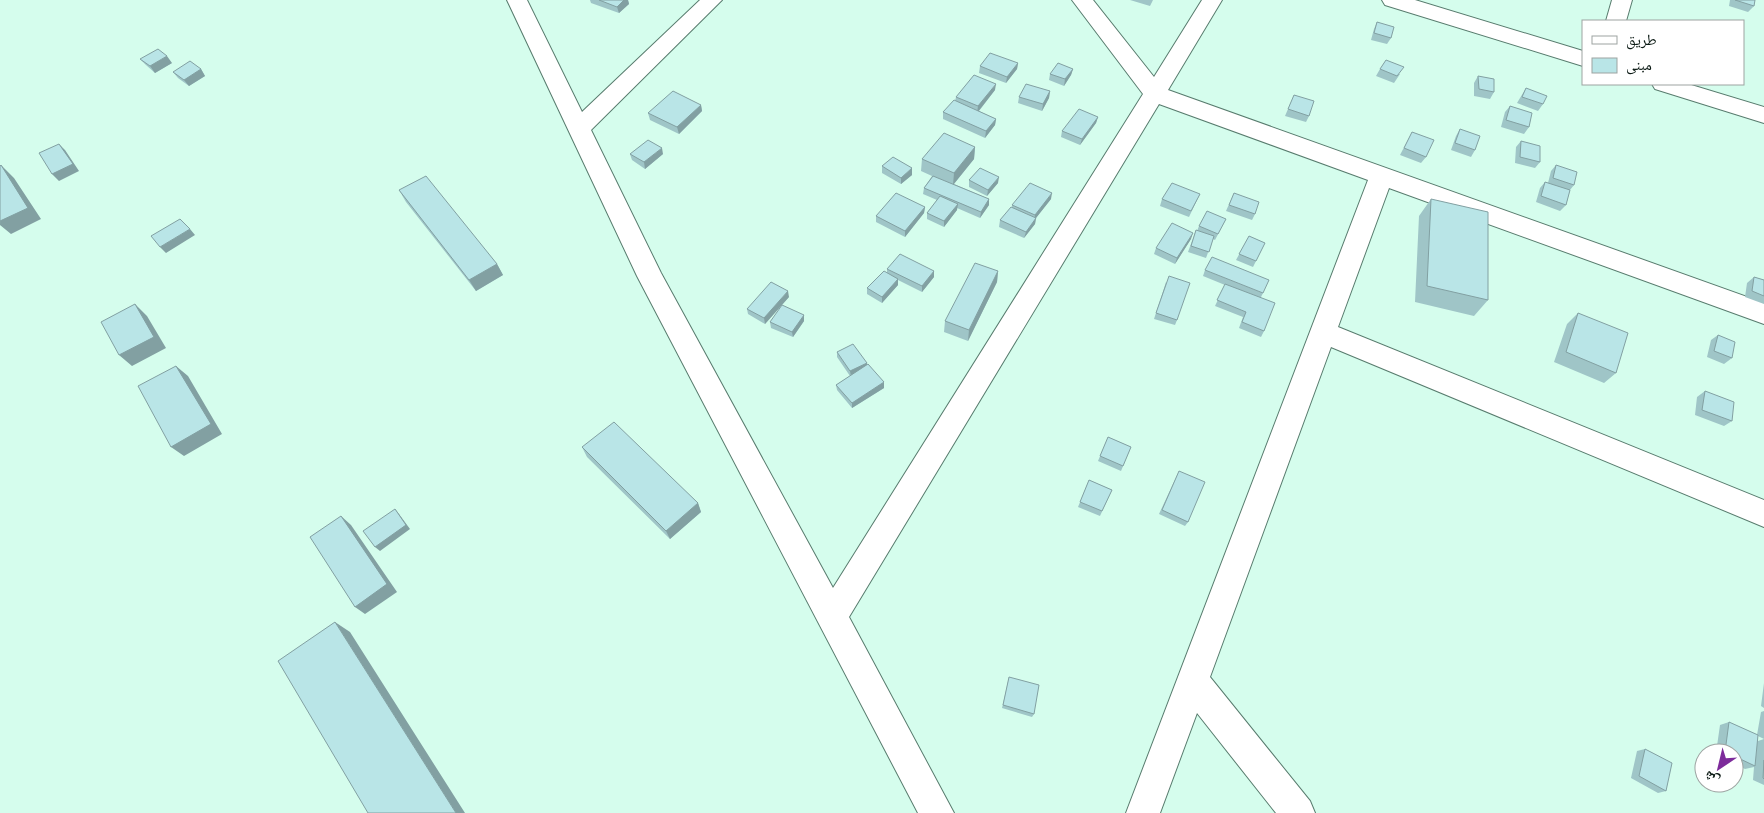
<svg xmlns="http://www.w3.org/2000/svg" width="1764" height="813" font-family="Jost,'Noto Naskh Arabic',sans-serif">
<style>
.lines{fill:none;stroke-linecap:round;stroke-linejoin:round}
.minor-casing{stroke:#587c6e;stroke-width:2}
.minor{fill:#fff;fill-rule:evenodd}
.wall{fill:#9fc5c7}
.shaded-wall{fill:#82a0a2}
.building{fill:#b9e5e7;stroke:#82a0a2}
</style>
<rect width="100%" height="100%" fill="#d5fded"/>
<g class="lines">
<defs>
<path id="minor" d="M507,0H527L582,112L700,0H722L591,130L661,273L833,588L1143,94L1072,0H1093L1154,77L1202,0H1222L1168,90L1764,303V324L1389,188L1338,327L1764,500V527L1331,347L1210,677L1310,801L1315,813H1276L1197,713L1160,813H1126L1368,180L1159,104L849,617L954,813H918L637,276Z
M1382,0H1415L1583,51V66L1385,5Z
M1612,0H1632L1626,21H1606Z
M1652,84H1688L1764,107V123L1655,89Z"/>
</defs>
<!-- minor casing -->
<use href="#minor" class="minor-casing"/>
<!-- minor -->
<use href="#minor" class="minor"/>
</g>
<!-- wall -->
<path class="wall" d="M590,0H628L629,4L619,13L591,3Z
M1130,0H1153L1150,6Z
M1730,0H1755L1754,6L1748,12L1729,6Z
M1377,22L1391,38L1387,44L1371,40L1374,29Z
M140,59L172,63L155,73L146,65Z
M1018,63L1017,69L1006,83L979,73L980,66Z
M201,69L205,76L189,86L178,78L173,72Z
M1073,69L1071,75L1064,86L1049,80L1050,74Z
M1380,69L1400,74L1394,83L1376,76Z
M1478,76L1494,92L1490,99L1474,96V83Z
M1526,88L1543,104L1538,111L1517,103Z
M995,90L979,111L996,119L995,125L985,138L943,119V112L955,101L956,97Z
M1050,91L1049,98L1042,111L1018,103L1019,97Z
M1294,95L1309,116L1306,122L1285,116Z
M701,105L702,111L679,134L650,120L648,113Z
M1510,106L1529,127L1524,134L1501,127L1505,112Z
M1098,117L1096,123L1080,145L1061,137L1062,131Z
M1460,129L1475,150L1471,157L1451,150L1456,136Z
M1412,132L1426,157L1421,163L1400,155Z
M1521,141L1540,162L1535,168L1515,163L1516,147Z
M975,147L974,159L954,184L989,199V205L980,218L957,208V210L944,227L927,219V213L937,200L923,194L924,188L932,176L921,171L922,159Z
M630,154H663L645,169L632,160Z
M1556,165L1574,185L1570,190L1566,205L1560,211L1536,202L1540,188L1545,182L1548,183L1551,171Z
M882,166L912,175L901,184L882,173Z
M969,180L998,183L987,196L969,187Z
M399,190L497,264L503,275L476,291L406,202Z
M1234,193L1255,214L1252,220L1226,211Z
M1200,194L1189,217L1160,206L1162,199Z
M1051,199L1036,218L1035,224L1024,238L999,227L1000,220L1012,207V205Z
M1431,199L1488,300L1474,316L1415,302L1419,216Z
M925,207L924,213L905,237L876,222V216Z
M1226,219L1215,240L1213,239L1206,258L1188,252L1196,230L1197,231L1199,226Z
M1249,236L1265,243L1253,267L1236,260Z
M1191,239L1175,264L1154,254L1156,248Z
M887,269L934,277L922,292L898,280V285L882,303L867,294V288L887,272Z
M1205,270L1263,293L1261,297L1264,331L1261,337L1239,328L1243,317L1215,306L1225,285L1203,276Z
M998,271L997,282L968,341L944,332L945,321Z
M1754,277L1764,280V304L1745,297L1747,283Z
M1166,282L1177,320L1175,325L1154,319Z
M789,297L765,324L748,314L747,309Z
M1578,313L1616,373L1604,383L1554,362L1567,324Z
M804,315V321L793,337L771,328L770,322Z
M1718,335L1732,358L1724,364L1707,357L1711,340Z
M837,352L867,363V365L884,388L852,408L837,390L836,385L850,376L837,357Z
M1705,391L1732,421L1724,426L1695,415L1697,397Z
M1108,437L1131,447L1121,471L1098,461Z
M582,447L698,503L701,512L670,539L587,457Z
M1179,471L1188,522L1185,526L1159,514Z
M1089,480L1112,490L1100,516L1078,507Z
M1009,677L1034,714L1032,717L1002,708Z
M1764,683V708L1761,706Z
M1764,711V739L1758,736V741L1764,739V785L1753,780L1754,767L1745,769L1734,763V753H1716L1720,725L1729,722L1757,735L1761,712Z
M1645,749L1666,791L1658,793L1631,778L1637,751Z"/>
<!-- shaded-wall -->
<path class="shaded-wall" d="M624,0H628L629,4L619,13L617,7Z
M167,56L172,63L155,73L150,66Z
M1018,63L1017,69L1006,83L1007,77Z
M201,69L205,76L189,86L184,80Z
M1073,69L1071,75L1064,86L1065,79Z
M996,84L995,90L977,113L978,106Z
M1050,91L1049,98L1042,111L1043,104Z
M701,105L702,111L679,134L677,127Z
M1098,117L1096,123L1080,145L1082,139Z
M996,119L995,125L985,138L986,131Z
M59,144L65,150L79,171L59,181L52,174Z
M975,147L974,159L953,185L954,173Z
M662,148L663,154L645,169L644,162Z
M1,165L14,178L41,219L11,234L0,225Z
M912,168V175L901,184V178Z
M999,177L998,183L987,196L988,190Z
M1052,193L1051,199L1036,218L1035,224L1024,238L1026,232L1034,221L1035,215Z
M989,199V205L980,218L981,212Z
M958,204L957,210L944,227V221Z
M925,207L924,213L905,237V231Z
M190,229L195,235L166,253L160,247Z
M1193,233L1191,239L1175,264L1177,258Z
M497,264L503,275L476,291L469,280Z
M934,271V277L922,292V286Z
M998,271L997,282L968,341L969,330Z
M898,279V285L882,303V297Z
M788,291L789,297L765,324L764,318Z
M135,304L147,316L166,348L132,366L119,355Z
M804,315V321L793,337L792,332Z
M867,363V368L851,376L850,371Z
M176,366L188,376L222,434L184,456L171,447Z
M884,382V388L852,408V403Z
M698,503L701,512L670,539L666,531Z
M395,509L399,514L410,529L380,551L375,547Z
M341,516L351,525L397,592L365,614L355,607Z
M335,622L350,632L465,813H456Z"/>
<!-- building -->
<path class="building" d="M599,0H624L617,7Z
M1735,0H1755L1754,6Z
M1377,22L1394,27L1391,38L1374,33Z
M158,49L167,56L150,66L140,59Z
M990,53L1018,63L1007,77L980,66Z
M1386,60L1404,67L1397,76L1380,69Z
M190,61L201,69L184,80L173,72Z
M1058,63L1073,69L1065,79L1050,74Z
M974,75L996,84L978,106L956,97Z
M1478,76L1494,79V92L1479,89Z
M1026,84L1050,91L1043,104L1019,97Z
M1526,88L1547,96L1543,104L1522,97Z
M673,91L701,105L677,127L648,113Z
M1294,95L1314,101L1309,116L1288,109Z
M954,100L996,119L986,131L943,112Z
M1510,106L1532,113L1529,127L1506,120Z
M1079,109L1098,117L1082,139L1062,131Z
M1460,129L1480,136L1475,150L1455,143Z
M1412,132L1434,140L1426,157L1404,148Z
M944,133L975,147L954,173L922,159Z
M648,140L662,148L644,162L630,154Z
M1521,141L1540,146V162L1520,157Z
M59,144L73,164L52,174L39,153Z
M893,157L912,168L901,178L882,166Z
M1,165L28,208L0,221V166Z
M1556,165L1577,172L1574,185L1553,178Z
M980,168L999,177L988,190L969,180Z
M426,176L497,264L469,280L399,190Z
M933,176L989,199L981,212L924,188Z
M1545,182L1570,190L1566,205L1541,196Z
M1030,183L1052,193L1035,215L1012,205Z
M1172,183L1200,194L1191,211L1162,199Z
M896,193L925,207L905,231L876,216Z
M1234,193L1259,202L1255,214L1229,205Z
M940,196L958,204L944,221L927,213Z
M1431,199L1488,212V300L1427,286Z
M1011,207L1036,218L1026,232L1000,220Z
M1207,211L1226,219L1218,234L1199,226Z
M180,219L190,229L160,247L151,236Z
M1172,223L1193,233L1177,258L1156,248Z
M1196,230L1214,236L1209,252L1191,246Z
M1249,236L1265,243L1256,261L1239,254Z
M900,254L934,271L922,286L887,269Z
M1212,257L1269,280L1263,293L1205,270Z
M975,263L998,271L969,330L945,321Z
M884,271L898,279L882,297L867,288Z
M1169,276L1190,283L1177,320L1156,313Z
M1754,277L1764,280V296L1752,291Z
M771,282L788,291L764,318L747,309Z
M1225,284L1275,303L1264,331L1242,322L1246,312L1217,300Z
M135,304L154,337L119,355L101,322Z
M782,305L804,315L792,332L770,322Z
M1578,313L1628,333L1616,373L1566,352Z
M1718,335L1735,342L1732,358L1714,351Z
M853,344L867,363L850,371L837,352Z
M868,364L884,382L852,403L836,385Z
M176,366L211,424L171,447L138,386Z
M1705,391L1734,402L1732,421L1702,410Z
M614,422L698,503L666,531L582,447Z
M1108,437L1131,447L1123,466L1100,456Z
M1179,471L1205,482L1188,522L1162,510Z
M1089,480L1112,490L1102,511L1080,502Z
M395,509L406,525L375,547L363,531Z
M341,516L387,584L355,607L310,537Z
M335,622L456,813H368L278,661Z
M1009,677L1039,685L1034,714L1003,705Z
M1729,722L1758,735L1755,766L1734,756V753H1727L1725,752Z
M1645,749L1672,763L1666,791L1639,776Z
M1764,760V779L1763,778Z"/>
<!-- legend -->
<rect x="1582" y="20" width="162" height="65" fill="#ffffff" stroke="#9da3a1"/>
<rect x="1592" y="36" width="25" height="8" fill="#ffffff" stroke="#9da3a1"/>
<text x="1626" y="45" font-size="15" fill="#0a1913">طريق</text>
<rect x="1592" y="58" width="25" height="15" fill="#b9e5e7" stroke="#9da3a1"/>
<text x="1626" y="70" font-size="15" fill="#0a1913">مبنى</text>
<!-- north arrow -->
<g transform="translate(1719 768) rotate(215)"><circle r="24" fill="#ffffff" stroke="#9da3a1"/>
<path d="M0-4L9 19L0 12L-9 19Z" fill="#7d2b9b"/>
<text y="-8" font-size="14" font-weight="bold" text-anchor="middle" fill="#0a1913">ش</text>
</g>
</svg>
